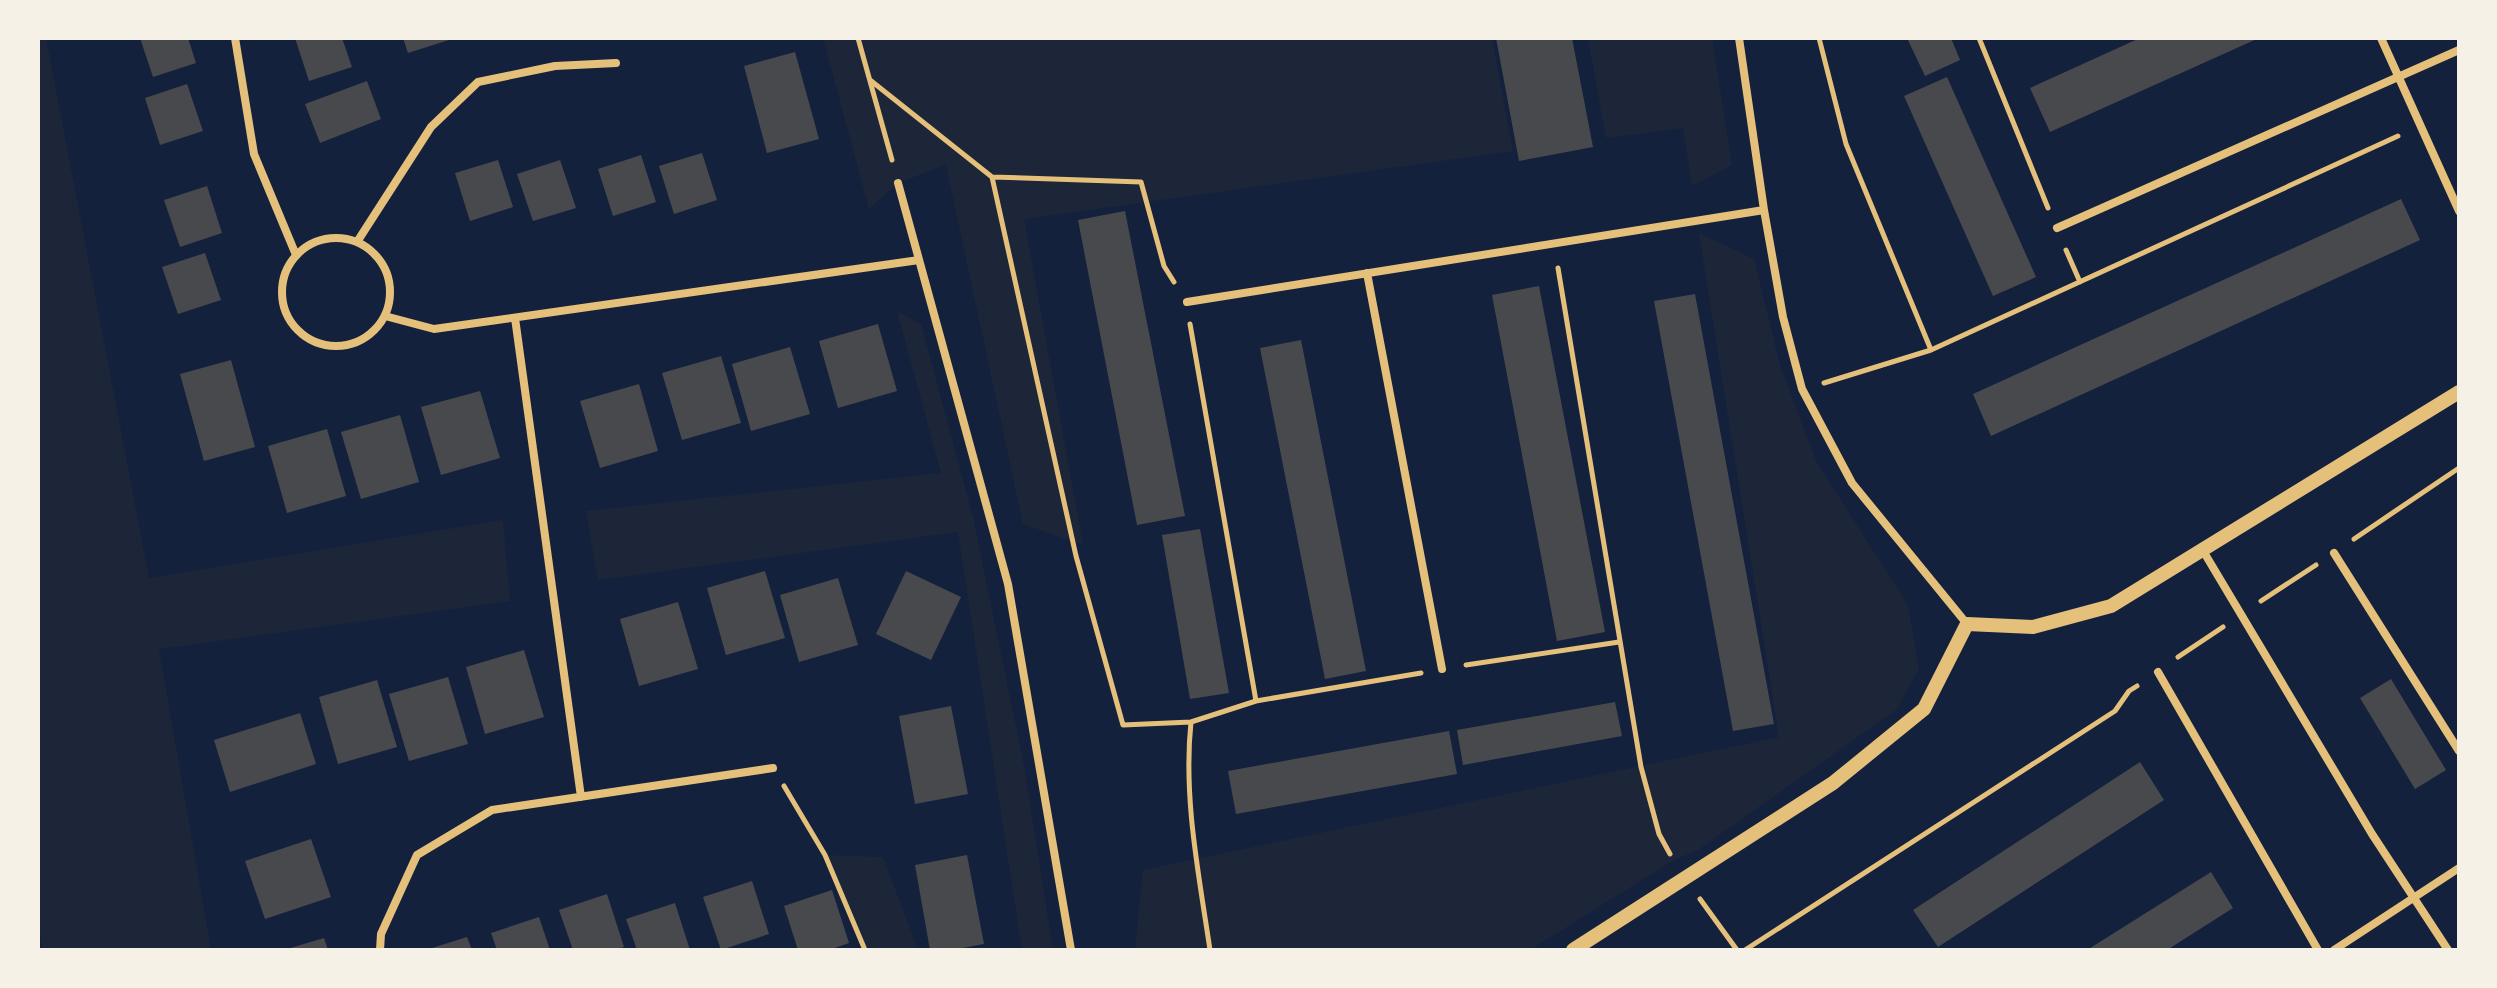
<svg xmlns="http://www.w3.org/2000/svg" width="2497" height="988" font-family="Commissioner,sans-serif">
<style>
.green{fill:#1d2539}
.building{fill:#48494c}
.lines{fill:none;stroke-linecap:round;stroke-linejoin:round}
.path{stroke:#e5c07b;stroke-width:5}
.minor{stroke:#e5c07b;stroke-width:8}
.tertiary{stroke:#e5c07b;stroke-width:14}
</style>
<rect width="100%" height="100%" fill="#14213d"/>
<!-- green -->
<path class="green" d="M38,38H46L149,578L503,520L510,601L159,649L211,950H43L38,923Z
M823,38H1492L1513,151L1024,219L1083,545L1023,524L946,165L898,183L869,209Z
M1588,38H1712L1732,165L1692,186L1683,128L1606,138Z
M1699,233L1754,259L1780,365L1816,461L1908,605L1919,669L1896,710L1698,850L1674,860L1530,950H1135L1143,870L1779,737Z
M897,311L921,324L973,517L1024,766L1053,950H1022L958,532L598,580L586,511L941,473Z
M825,855L883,857L918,950H865Z"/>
<!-- building -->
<path class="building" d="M140,38H188L196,63L153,77Z
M295,38H342L352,67L309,81Z
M403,38H452V39L408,53Z
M1496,38H1572L1593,147L1519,161Z
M1907,38H1951L1960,60L1925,76Z
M2140,38H2259L2050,132L2030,88Z
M795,52L819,139L767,153L744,66Z
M1947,77L2036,277L1993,296L1904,96Z
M367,81L381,119L320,143L305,104Z
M187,84L203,131L160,145L145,98Z
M702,153L717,200L674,214L659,166Z
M641,155L656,202L613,216L598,169Z
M498,160L513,207L470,221L455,173Z
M560,160L576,208L533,221L517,174Z
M207,186L222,233L180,247L164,200Z
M2401,199L2420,240L1991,436L1973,394Z
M1125,211L1185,516L1137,525L1078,220Z
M205,253L221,300L178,314L162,267Z
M1539,286L1605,632L1557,641L1492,295Z
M1695,294L1774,724L1733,731L1654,301Z
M878,324L897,391L838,408L819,341Z
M1301,340L1366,671L1325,679L1260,348Z
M790,347L810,414L751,431L732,364Z
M721,356L741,423L682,440L662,373Z
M231,360L255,447L204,461L180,374Z
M639,384L658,451L600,468L580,401Z
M480,391L500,458L441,475L421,407Z
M400,415L419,482L361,499L341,432Z
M327,429L346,496L287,513L268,446Z
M1200,529L1229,693L1190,699L1162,535Z
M765,571L785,638L726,655L707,588Z
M906,571L961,597L931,660L876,634Z
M838,578L858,645L799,662L780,595Z
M678,602L698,669L639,686L620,619Z
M524,650L544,717L485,734L466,667Z
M448,677L468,744L409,761L389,694Z
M2391,679L2446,770L2415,789L2360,698Z
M377,680L397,747L338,764L319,697Z
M1615,702L1622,736L1463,765L1457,730Z
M951,706L968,794L915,804L899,716Z
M300,713L316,764L230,792L214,740Z
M1449,731L1457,774L1236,814L1228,771Z
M2140,762L2164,800L1938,947L1913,910Z
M311,839L331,897L265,919L245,861Z
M967,855L984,944L952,950H930L915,865Z
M2211,872L2233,908L2167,950H2087Z
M752,881L769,934L721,950L703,897Z
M832,890L849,943L829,950H798L784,906Z
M607,894L624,947L615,950H573L559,910Z
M675,903L690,950H637L626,919Z
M539,917L550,950H497L491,933Z
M467,937L472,950H429V949Z
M324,938L328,950H287V949Z"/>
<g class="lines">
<!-- path -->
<path class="path" d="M858,38L892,160
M1819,38L1846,144L1931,350
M1979,38L2048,208
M870,80L992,177L1141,182L1164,266L1174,282
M992,177L1076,556L1123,725L1191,722
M2066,250L2080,282
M1558,268L1641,767L1659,834L1670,854
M1190,324L1256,701L1421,673
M1824,383L1931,350L2398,136
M2354,539L2459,468
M2261,601L2316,565
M2178,657L2223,627
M1466,665L1619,642
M784,786L825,855L865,950
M1700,899L1737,950
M1210,950C1199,875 1183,798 1191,722L1256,701
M1745,950L2115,711L2129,691L2137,686"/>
<!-- minor -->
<path class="minor" d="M235,38L254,154L296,255
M1739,38L1764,210L1783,317L1802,389L1852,483L1967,624
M2381,38L2459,211
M898,183L1008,584L1071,950
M2057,228L2459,50
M282 292a54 54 0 1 1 108 0a54 54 0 1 1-108 0Z
M357,242L431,127L478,82L555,66L616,63
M1367,273L1442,669
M1187,302L1764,210
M385,316L434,329L919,260
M515,318L581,797
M2202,549L2372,834L2448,950
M2334,553L2459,751
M2158,672L2318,950
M380,950L381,934L417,855L492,810L773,768
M2334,950L2459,868"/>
<!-- tertiary -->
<path class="tertiary" d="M1573,950L1833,783L1924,709L1967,624L2033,627L2111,606L2459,392"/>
</g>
<!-- border -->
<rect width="2497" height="988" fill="none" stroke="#f6f1e7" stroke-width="80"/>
</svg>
